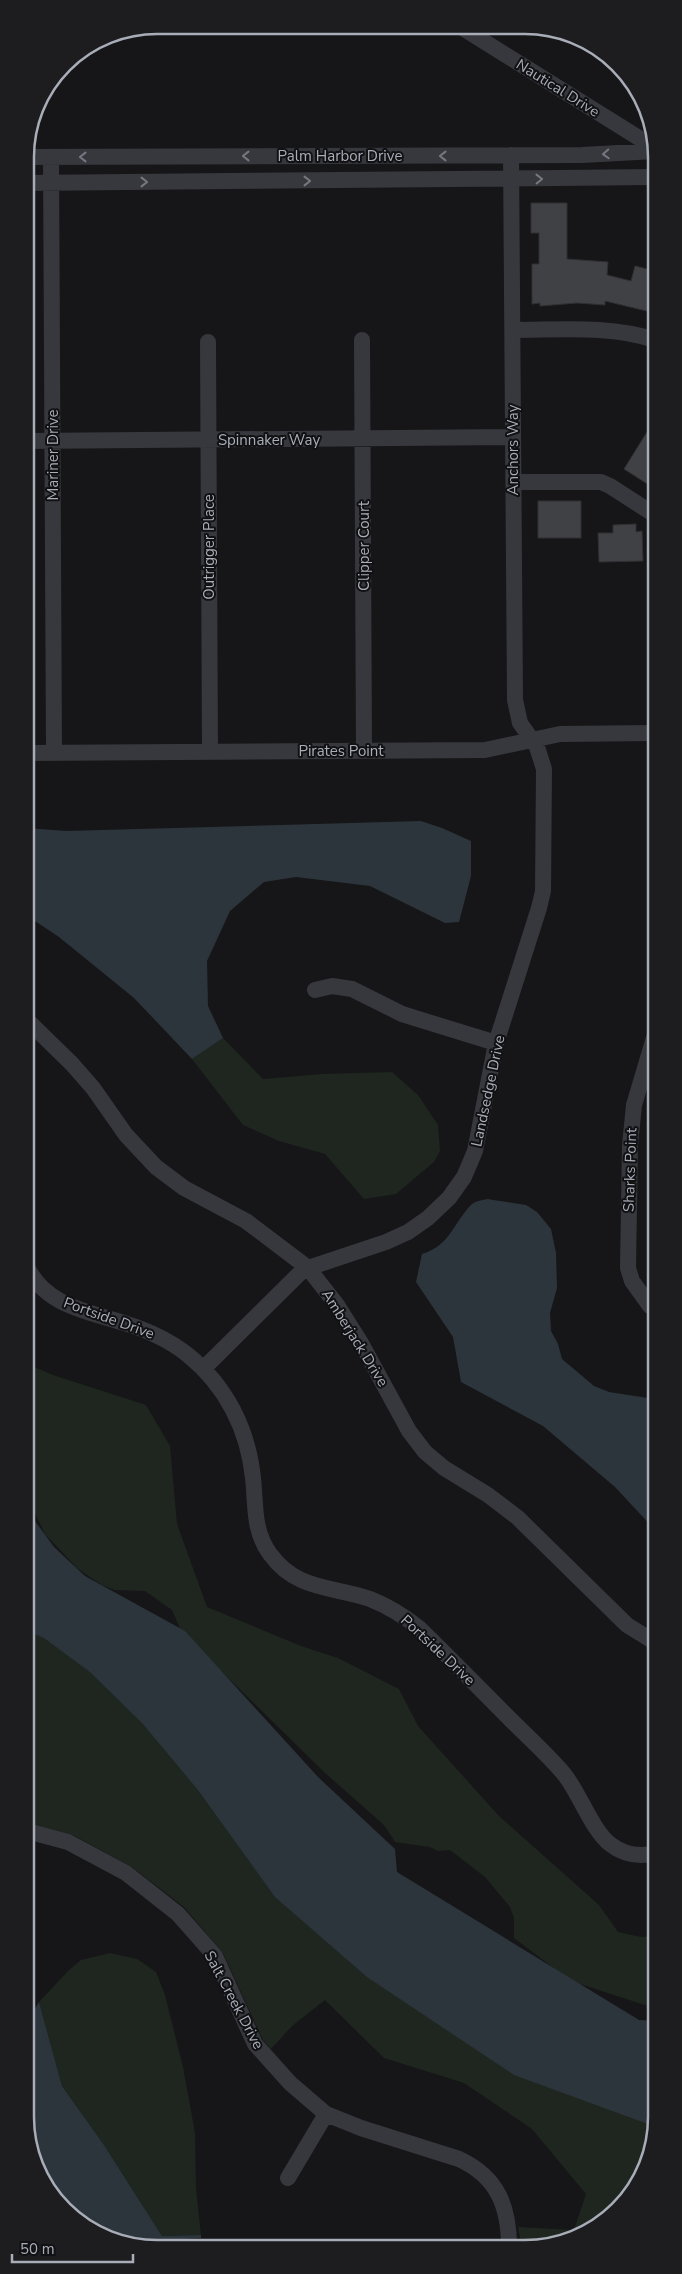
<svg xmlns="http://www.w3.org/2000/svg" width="682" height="2274" font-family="'Nunito Sans',sans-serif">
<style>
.green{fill:#1e261f}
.water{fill:#2c353c}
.building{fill:#404145;stroke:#303034}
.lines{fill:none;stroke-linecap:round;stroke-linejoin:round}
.minor{stroke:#37383d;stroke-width:16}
.oneway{stroke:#757881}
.labels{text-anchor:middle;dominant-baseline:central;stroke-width:4;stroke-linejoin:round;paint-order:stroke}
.street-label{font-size:15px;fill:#a8adb8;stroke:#111113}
.rim{fill:none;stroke:#a8adb8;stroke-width:2.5}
</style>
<rect width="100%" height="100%" fill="#161618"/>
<!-- green -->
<path class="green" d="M223,1038L263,1079L322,1074L392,1072L418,1095L438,1125L440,1151L434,1162L396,1194L364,1199L325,1154L279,1141L243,1125L192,1059Z
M27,1364L53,1375L146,1405L170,1446L177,1524L207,1607L301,1646L338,1658L399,1689L418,1726L499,1816L599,1905L618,1932L641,1937L657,1936V2009L571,1981L514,1938V1918L510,1907L485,1877L450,1850L438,1851L430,1847L395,1842L384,1825L325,1773L217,1667L188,1646L172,1610L145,1591L115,1590L102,1585L78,1569L45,1534L27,1497Z
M27,1612L81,1650L657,2126L647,2167L624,2204L591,2232L551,2247H522L518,2227L574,2230L586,2194L532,2129L464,2083L384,2058L325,2000L292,2026L271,2049L263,2040L223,1953L184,1907L132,1867L73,1835L27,1823Z
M110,1953L137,1959L156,1972L165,1995L183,2067L195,2133L196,2189L201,2235L162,2236L104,2145L62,2086L39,2002L68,1971L81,1960Z"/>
<!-- water -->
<path class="water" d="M421,821L442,828L471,841V876L459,922L445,923L370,886L296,877L264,882L230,911L207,961L208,1006L223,1038L192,1059L134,998L59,937L26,915V828L66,831Z
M487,1199L526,1205L537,1212L551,1229L556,1253L557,1288L550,1313L551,1331L558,1344L562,1359L594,1386L609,1392L648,1398L656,1397V1531L615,1487L543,1426L461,1382L453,1337L416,1282L422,1254C451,1245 453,1223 472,1204C476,1201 483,1200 487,1199Z
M27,1510L54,1547L85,1576L185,1631L318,1777L395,1849L397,1872L639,2020L657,2021L656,2127L514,2075L367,1977L275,1897L198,1790L143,1724L90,1672L44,1638L27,1631Z
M39,2002L62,2086L104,2145L162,2236L201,2235V2238L123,2242L63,2210L27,2143V2021Z"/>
<!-- building -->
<path class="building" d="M531,203H567V259L608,262L607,275L631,281L635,266L655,271V313L605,301V305L577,303L540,306V303L532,304V264H539V233H531Z
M647,432L655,437V475L649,485L624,469Z
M538,501H581V538H538Z
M636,524V532L642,531L643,561L599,562L598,533H613V525Z"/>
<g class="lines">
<!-- minor -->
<path class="minor" d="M461,27L655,148
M25,157L582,155L655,151
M51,157L54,753
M25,183L655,177
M513,330C560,330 610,325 655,340
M362,340L364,751
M208,342L210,752
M26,441L513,437
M514,482H601L610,486L655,515
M26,753L485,750L560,734L655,733
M315,990L332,986L352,989L402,1014L496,1043
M26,1019L72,1064L93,1088L126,1135L156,1167L184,1188L246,1221L308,1268L337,1305L361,1343L409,1431L425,1452L444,1468L488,1495L517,1517L627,1625L656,1643
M27,1267C46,1306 87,1311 124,1323C147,1330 169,1340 188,1355C226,1386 248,1429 253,1478C256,1506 253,1531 270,1554C297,1591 332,1586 370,1599C388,1606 404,1616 419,1628C450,1658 480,1689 511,1720C529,1738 548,1755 564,1774C580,1794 592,1830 610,1844C624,1855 640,1857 656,1853
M650,1306L632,1281L628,1268L630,1145L634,1105L656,1031
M203,1369L301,1272L308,1268L386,1242L408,1232L428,1218L449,1198L464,1177L475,1151L496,1043L539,908L543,891L544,769L537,747L520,723L515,700L511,155
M27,1831L68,1842L126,1873L178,1914L215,1956L255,2044L290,2083L326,2114L361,2128L459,2159C498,2177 509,2207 509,2247
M288,2178L326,2114"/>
</g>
<!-- one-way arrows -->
<defs><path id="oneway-chevron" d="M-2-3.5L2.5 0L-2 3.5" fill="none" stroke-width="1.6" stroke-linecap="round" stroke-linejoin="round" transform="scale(1.25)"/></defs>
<g class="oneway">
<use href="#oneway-chevron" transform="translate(606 154) rotate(177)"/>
<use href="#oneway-chevron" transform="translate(246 156) rotate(180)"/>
<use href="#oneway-chevron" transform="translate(443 156) rotate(180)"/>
<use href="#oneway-chevron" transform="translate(83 157) rotate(180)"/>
<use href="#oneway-chevron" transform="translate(539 179) rotate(-1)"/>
<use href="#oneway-chevron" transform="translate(307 181)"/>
<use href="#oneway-chevron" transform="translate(144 182)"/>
</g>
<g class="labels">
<!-- street labels -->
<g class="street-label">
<text transform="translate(558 88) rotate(32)">Nautical Drive</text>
<text x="340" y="156">Palm Harbor Drive</text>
<text x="269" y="440">Spinnaker Way</text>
<text transform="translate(513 450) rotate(-90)">Anchors Way</text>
<text transform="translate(53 455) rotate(-90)">Mariner Drive</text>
<text transform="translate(364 546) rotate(-90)">Clipper Court</text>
<text transform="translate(209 547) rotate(-90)">Outrigger Place</text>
<text x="341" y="751">Pirates Point</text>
<text transform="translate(488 1091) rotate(-78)">Landsedge Drive</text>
<text transform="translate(630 1170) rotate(-88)">Sharks Point</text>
<text transform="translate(109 1318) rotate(20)">Portside Drive</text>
<text transform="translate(355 1338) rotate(58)">Amberjack Drive</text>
<text transform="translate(438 1650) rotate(43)">Portside Drive</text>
<text transform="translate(234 2000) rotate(62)">Salt Creek Drive</text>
</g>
</g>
<!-- crop -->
<path d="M0 0H682V2274H0ZM157 34H525A123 123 0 0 1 648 157V2117A123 123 0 0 1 525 2240H157A123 123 0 0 1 34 2117V157A123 123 0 0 1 157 34Z" fill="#1d1d20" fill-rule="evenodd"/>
<path class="rim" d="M157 34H525A123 123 0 0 1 648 157V2117A123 123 0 0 1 525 2240H157A123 123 0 0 1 34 2117V157A123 123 0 0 1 157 34Z"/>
<!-- scale -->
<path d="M12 2254v8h121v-8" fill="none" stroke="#a8adb8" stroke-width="2.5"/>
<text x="20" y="2254" font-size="15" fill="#a8adb8" stroke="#111113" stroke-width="4" paint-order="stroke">50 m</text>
</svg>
